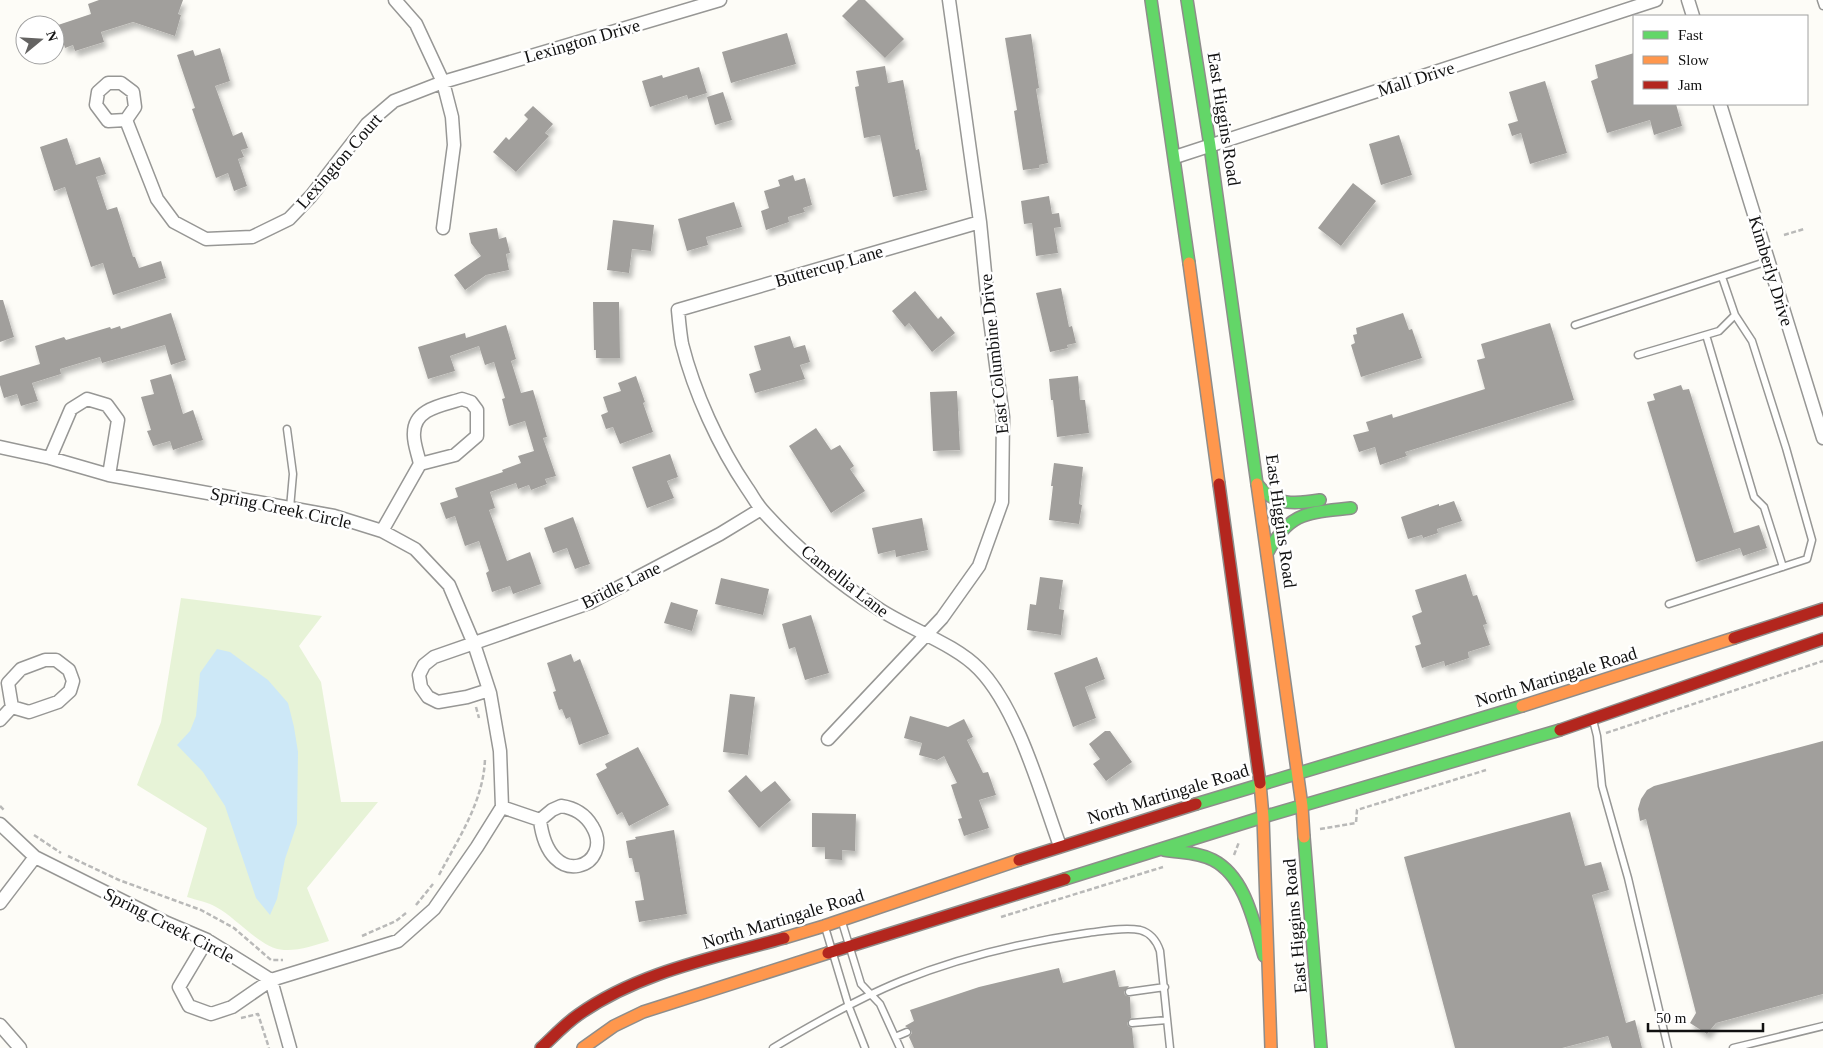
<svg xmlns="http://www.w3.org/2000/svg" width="1823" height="1048" font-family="'Times New Roman',serif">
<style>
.green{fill:#e7f3d7}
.water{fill:#cde8f7}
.building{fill:#a19f9c;filter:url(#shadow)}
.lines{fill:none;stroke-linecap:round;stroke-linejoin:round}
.lane-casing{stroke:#979795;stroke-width:9}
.street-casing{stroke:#979795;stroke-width:15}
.fast-casing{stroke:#8e8d8b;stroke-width:14}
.slow-casing{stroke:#8e8d8b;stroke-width:14}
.jam-casing{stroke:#8e8d8b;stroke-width:14}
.path{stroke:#b9b9b8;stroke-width:2.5;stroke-dasharray:5 2.5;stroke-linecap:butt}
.lane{stroke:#fffffe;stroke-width:6}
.street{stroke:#fffffe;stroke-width:12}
.fast{stroke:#63d668;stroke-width:11}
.slow{stroke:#ff974d;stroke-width:11}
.jam{stroke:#b3261e;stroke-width:11}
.labels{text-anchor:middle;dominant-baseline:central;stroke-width:5;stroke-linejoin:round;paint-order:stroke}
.street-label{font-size:18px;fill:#111;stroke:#fff}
</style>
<defs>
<filter id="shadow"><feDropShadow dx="3" dy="5.5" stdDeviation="2.5" flood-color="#0004"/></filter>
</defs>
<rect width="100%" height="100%" fill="#fdfcf7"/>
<!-- green -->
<path class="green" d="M181,598L322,616L299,646L321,682L341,802H378L307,888L329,941C315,945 299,951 284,950C261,949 237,918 216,907C208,902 196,900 187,897L207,828L137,785L161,722Z"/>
<!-- water -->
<path class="water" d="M217,649L230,652L268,680L288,703L294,727L298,752L297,824L285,859L277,899L270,915L256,898L225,806L203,772L177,745L190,731L196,716L200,673Z"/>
<!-- building -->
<path class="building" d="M99,0H183L178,14L181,15L175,36L133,22L101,32L104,42L75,51L73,45L65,48L58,25L91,14L88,4Z
M858,0H865L904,39L885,58L842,16Z
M787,33L796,64L731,83L722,52Z
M1031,34L1039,88L1036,89L1048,163L1039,165V168L1023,170L1014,111L1017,110L1005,38Z
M220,48L230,81L215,86L233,136L242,132L248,148L241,150L244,157L238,159L247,186L234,191L228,173L216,178L192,109L195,108L177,55L193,50L195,56Z
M1634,53V104H1676L1682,126L1654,135L1650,120L1607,133L1591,81L1598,78L1595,65Z
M885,66L888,83L903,80L916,150L919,149L927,190L893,197L880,135L864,138L855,87L859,86L856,71Z
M699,67L707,93L688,99L687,95L650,107L642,81L662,75L663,78Z
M1545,81L1567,153L1530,164L1521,133L1512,136L1508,124L1518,121L1509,92Z
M723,92L732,120L715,125L707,97Z
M533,106L553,124L545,133L549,136L516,172L493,152L506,137L509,140L528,119L524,115Z
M1399,135L1412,175L1381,185L1369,144Z
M67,138L76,165L100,157L106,174L96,177L107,210L117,207L133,257H135L139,268L161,261L166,278L113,295L103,263L91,267L65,187L54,191L40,147Z
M793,175L795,181L805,178L812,205L803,208L805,212L788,217L789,222L766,230L761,211L769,208L764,191L780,186L778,180Z
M1353,183L1376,201L1341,246L1318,228Z
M1049,196L1052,214L1059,213L1061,227L1054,228L1058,253L1036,256L1032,223L1024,224L1021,201Z
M734,202L742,227L706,237L708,245L687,251L678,219Z
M613,220L654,225L651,251L632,249L629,273L607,270Z
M497,228L499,239L506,237L510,253L506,254L509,270L486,275L465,290L454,275L481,256L471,243L469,233Z
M1061,288L1069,327L1072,326L1076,343L1067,345L1068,348L1050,352L1036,293Z
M915,291L938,319L941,316L955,333L932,352L909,323L905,327L892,311Z
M0,300H3L14,337L0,342Z
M593,302H619L620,358H596V350H594Z
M171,313L186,360L171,365L165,345L102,363L100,357L60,369L61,374L32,383L38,401L21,406L17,394L4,398L0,385V376L40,364L35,346L64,337L66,340L110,327L111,329L120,326L121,329Z
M1403,313L1409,330L1412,329L1422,358L1361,377L1351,345L1355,343L1353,335L1357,334L1356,328Z
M1550,323L1574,400L1405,452L1407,456L1380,465L1375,447L1359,452L1353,435L1369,431L1366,422L1392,414L1393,418L1485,389L1477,360L1485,358L1481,344Z
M506,325L516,359L511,361L521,393L533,390L547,437L543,438L556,476L545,479L547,484L531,490L529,485L518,489L516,483L490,492L495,508L489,510L507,561L530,552L541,584L513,594L510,586L492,592L486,573L489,571L479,541L465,546L455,516L446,519L440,503L458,497L455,488L503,472L502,470L521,463L518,456L534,451L525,421L509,426L502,399L505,398L494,362L485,365L479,346L450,356L455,371L428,379L418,347L465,333L466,338Z
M790,336L794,348L805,345L810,362L800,365L805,379L755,393L749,374L761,370L754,346Z
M171,374L183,414L193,410L203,440L173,450L170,441L153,446L147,431L151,430L141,397L154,394L150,380Z
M636,376L645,402L643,403L653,432L620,444L613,427L606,429L601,415L608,412L603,397L621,391L618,383Z
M1078,376L1080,400H1085L1089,433L1057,437L1053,400H1051L1049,379Z
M1681,385L1683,390L1689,389L1734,533L1759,525L1767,548L1743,556L1740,548L1696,562L1647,402L1655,400L1653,394Z
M957,391L960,450L933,451L930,392Z
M816,428L831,450L840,445L854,466L850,469L865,491L831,513L789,446Z
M670,454L678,477L667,481L674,498L647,508L632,467Z
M1054,463L1083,467L1079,504L1082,505L1079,524L1049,520L1053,486H1051Z
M1454,501L1462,521L1437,529L1438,533L1423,538L1422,535L1408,539L1401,517L1439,504V506Z
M573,517L590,564L575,569L567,548L553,553L544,528Z
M922,518L928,550L896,557L895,550L878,554L872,528Z
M1466,574L1473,596L1477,595L1487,624L1483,625L1490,645L1468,652L1469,658L1445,666L1444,661L1422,668L1415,646L1421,644L1412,616L1422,612L1415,590Z
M1040,577L1063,580L1059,609L1064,610L1061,635L1027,630L1030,604L1036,605Z
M721,578L769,589L763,615L715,604Z
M671,602L698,610L692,631L664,623Z
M811,615L829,673L805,680L795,647L789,649L782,624Z
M571,654L574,662L580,659L609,734L579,745L570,717L566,719L562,709L559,710L553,692L556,691L547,663Z
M1097,657L1105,679L1085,687L1096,718L1073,727L1054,673Z
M730,694L755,697L748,755L723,752Z
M910,716L948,727L964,719L973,737L967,740L983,773L988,772L996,795L979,800L989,828L964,836L958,819L962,818L951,785L957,783L944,756L937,760L919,755L922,743L904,738Z
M1105,731H1110L1132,762L1106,781L1093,764L1100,759L1089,744Z
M1823,741V994L1716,1023L1707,1034L1690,1023L1696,1013L1646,819L1640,821L1638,809L1641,799L1647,790L1654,786Z
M638,747L669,805L629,826L622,812L617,815L596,774L607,768L605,764Z
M746,775L761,792L775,781L791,800L759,828L728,791Z
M1570,812L1585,866L1601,862L1609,890L1592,895L1626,1023L1635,1020L1642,1048H1612L1608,1036L1562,1048H1455L1404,857Z
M812,813L856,814L855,851L842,850V860L825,859V847H812Z
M674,830L687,914L639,922L635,901L644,900L639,872H635L632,858H629L626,841L636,839L635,837Z
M1059,968L1063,983L1115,970L1119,987L1129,986L1124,992L1125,995L1130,997L1131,1018L1127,1023L1128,1026L1132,1028L1134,1048H914L909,1037L912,1033L911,1030L905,1026L914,1021L910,1010L979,987Z"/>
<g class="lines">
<defs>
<path id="lane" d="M1821,0L1823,6
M1575,325L1768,261
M1706,335L1754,497L1764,507L1783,567
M1638,355L1719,331L1735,315
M287,429L293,474L290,508
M1669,604L1807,559L1812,540L1786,448L1752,341L1735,315L1722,277
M1593,720L1597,736L1602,786L1628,878L1668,1048
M842,922L861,984L880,1004L900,1048
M825,927L849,1007L865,1048
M1129,992L1165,987
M1132,1023L1167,1020
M895,1037L907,1032
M773,1048C813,1024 857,999 901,981C961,957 1024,942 1087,933C1104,931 1124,927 1140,930C1151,933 1157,942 1160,951L1170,1048
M1733,1048L1823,1026"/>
<path id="street" d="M395,0L416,24L443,82L452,117L454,145L443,228
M1688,0L1693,16
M1720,104L1823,438
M126,120L108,121L96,105L98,92L108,83H121L133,92L135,107L126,120L157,199L174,222L206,239L252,237L289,219L311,196L367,124L394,101L443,82L720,0
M1175,157L1656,0
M980,222L678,310C679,321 680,333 682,344C694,392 719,447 747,488C752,495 756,503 762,510C796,548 837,582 879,609C909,629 955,644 979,669C1018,709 1041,794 1060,846
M0,447L50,458L109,475L334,516L382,531L415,549L449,585L474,644L490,693L500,751L502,807L477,847L434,909L398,941L271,980L207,940L167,923L35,857L0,824
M50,458L71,409L87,399L107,405L118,420L109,475
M382,531L420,464C418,454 413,442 414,433C414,408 444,405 462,399L471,402L477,410V436L455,455L420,464
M45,660H56L69,670L73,681L70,691L58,702L29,712L12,707L8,683L21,669Z
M489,690L467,697L438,702L428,697L421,687L419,675L424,665L434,657L589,603L720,534L761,509
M0,720L12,707
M828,739L942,618L979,566L1002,502L1003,417L989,313L980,222L949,0
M561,806C575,808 585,814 592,826C616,865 549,895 540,820L552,810Z
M502,807L540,820
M0,903L35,857
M207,940L179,987L189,1006L211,1014L232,1007L271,980L290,1048
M0,1025L20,1048"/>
<path id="fast" d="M1151,0L1189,263
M1187,0L1210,146L1257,484
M1258,485C1274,506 1296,504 1320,500
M1268,552C1290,511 1308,513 1351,508
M1196,804L1522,706
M1304,837L1321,1048
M1164,850C1180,853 1198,852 1213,860C1246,877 1254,924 1264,956
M1065,879L1263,817L1560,730"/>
<path id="slow" d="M1189,263L1219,484
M1257,484L1302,806L1304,837
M1522,706L1734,638
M1260,783L1263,817L1271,1048
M784,938L824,926L1019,860
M583,1048L614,1026L643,1012L828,953"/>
<path id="jam" d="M1219,484L1260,783
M1734,638L1823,609
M1560,730L1823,639
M1019,860L1196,804
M828,953L1065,879
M541,1048C553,1037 565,1024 578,1015C638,972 714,958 784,938"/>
</defs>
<!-- lane casing -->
<use href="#lane" class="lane-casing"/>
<!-- street casing -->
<use href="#street" class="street-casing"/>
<!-- fast casing -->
<use href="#fast" class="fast-casing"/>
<!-- slow casing -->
<use href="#slow" class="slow-casing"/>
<!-- jam casing -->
<use href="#jam" class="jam-casing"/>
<!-- path -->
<path class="path" d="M1784,235L1804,229
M476,707L479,718
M1606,733L1823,661
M0,806L5,811
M1320,829L1356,823L1357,810L1486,770
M34,835L61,853
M1234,855L1239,842
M68,856L119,880L201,910L234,928L271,960H283
M439,875C458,839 484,801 485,758
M416,905L433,884
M1001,917L1163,867
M362,936L396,921L406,913
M241,1018L258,1014L269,1048"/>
<!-- lane -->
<use href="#lane" class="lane"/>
<!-- street -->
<use href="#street" class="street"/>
<!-- fast -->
<use href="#fast" class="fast"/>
<!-- slow -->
<use href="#slow" class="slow"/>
<!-- jam -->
<use href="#jam" class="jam"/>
</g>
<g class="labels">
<!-- street labels -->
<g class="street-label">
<text transform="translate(582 41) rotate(-16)">Lexington Drive</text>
<text transform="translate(1416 79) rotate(-18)">Mall Drive</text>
<text transform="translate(1224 119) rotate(81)">East Higgins Road</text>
<text transform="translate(339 161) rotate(-49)">Lexington Court</text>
<text transform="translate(829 266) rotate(-16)">Buttercup Lane</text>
<text transform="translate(1771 271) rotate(73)">Kimberly Drive</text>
<text transform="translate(994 354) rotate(-96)">East Columbine Drive</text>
<text transform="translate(281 508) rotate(12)">Spring Creek Circle</text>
<text transform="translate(1281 521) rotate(82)">East Higgins Road</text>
<text transform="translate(845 581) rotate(38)">Camellia Lane</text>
<text transform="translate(621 585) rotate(-26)">Bridle Lane</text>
<text transform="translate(1556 677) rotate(-17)">North Martingale Road</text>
<text transform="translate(1168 794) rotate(-17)">North Martingale Road</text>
<text transform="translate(783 919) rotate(-17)">North Martingale Road</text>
<text transform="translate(169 925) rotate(27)">Spring Creek Circle</text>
<text transform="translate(1295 926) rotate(-95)">East Higgins Road</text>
</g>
</g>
<!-- legend -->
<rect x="1633" y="15" width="175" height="90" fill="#ffffff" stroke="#a0a0a0"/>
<rect x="1643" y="31" width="25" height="8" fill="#63d668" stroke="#a0a0a0"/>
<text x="1678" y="40" font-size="15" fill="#111111">Fast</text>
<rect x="1643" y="56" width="25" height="8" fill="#ff974d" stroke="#a0a0a0"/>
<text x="1678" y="65" font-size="15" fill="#111111">Slow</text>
<rect x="1643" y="81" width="25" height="8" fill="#b3261e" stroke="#a0a0a0"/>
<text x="1678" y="90" font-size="15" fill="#111111">Jam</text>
<!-- north arrow -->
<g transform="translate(40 40) rotate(72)"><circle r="24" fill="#ffffff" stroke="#a0a0a0"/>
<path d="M0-4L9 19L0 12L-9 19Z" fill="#646362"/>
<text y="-8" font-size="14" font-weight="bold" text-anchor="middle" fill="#111111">N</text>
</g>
<!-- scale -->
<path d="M1648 1023v8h115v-8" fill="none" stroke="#111111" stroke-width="2.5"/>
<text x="1656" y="1023" font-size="15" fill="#111111" stroke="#ffffff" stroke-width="4" paint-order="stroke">50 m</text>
</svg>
